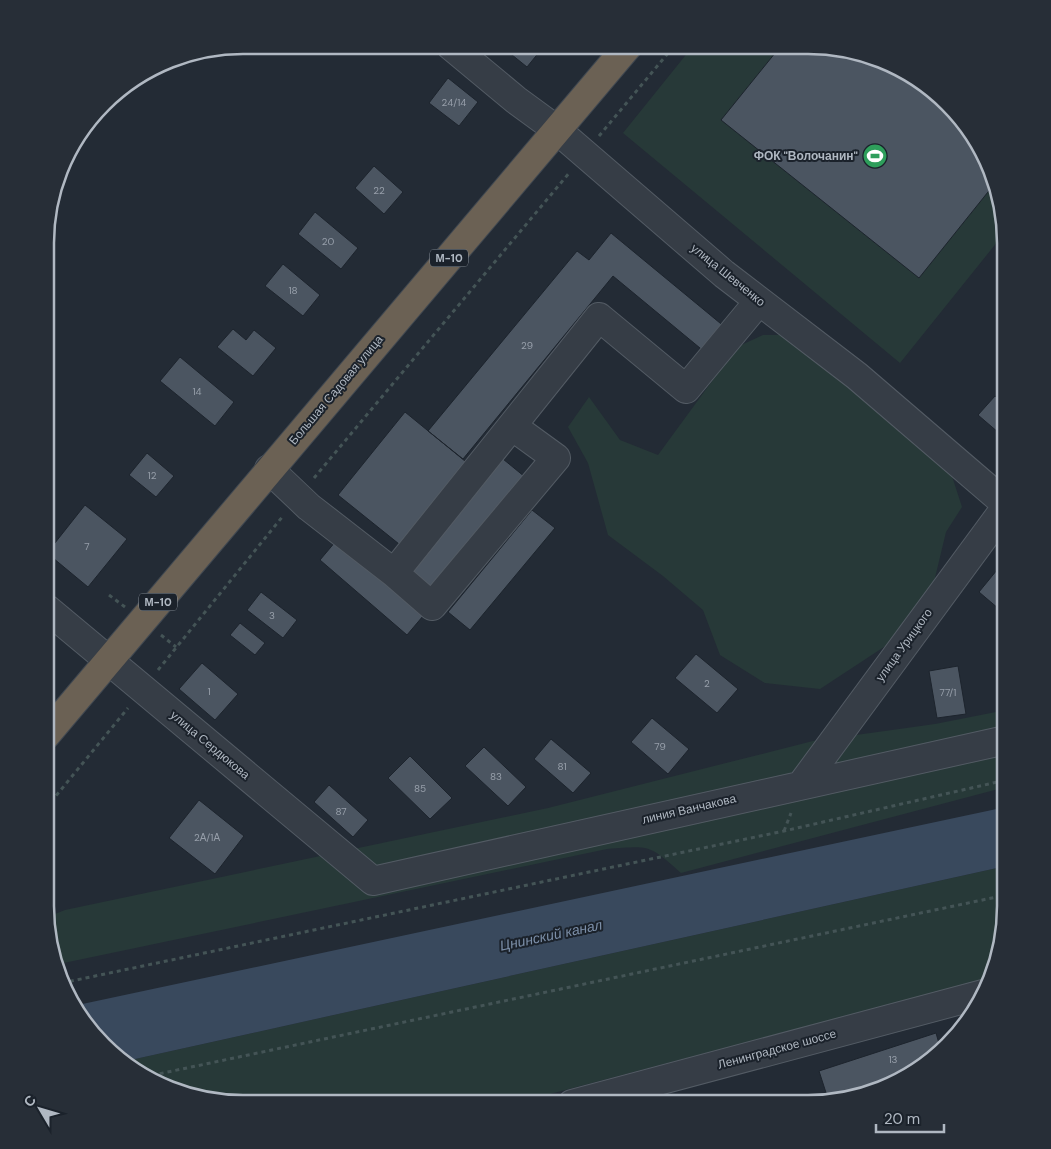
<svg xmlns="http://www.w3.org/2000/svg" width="1051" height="1149" font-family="'DM Sans',sans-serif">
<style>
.green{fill:#273938}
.water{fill:#39495d}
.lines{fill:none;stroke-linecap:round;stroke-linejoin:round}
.stream{stroke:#39495d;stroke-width:7}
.building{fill:#4b5561;stroke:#1d242d}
.minor-casing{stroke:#535b64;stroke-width:30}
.highway-casing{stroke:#404851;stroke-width:30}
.path{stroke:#445456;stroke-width:3;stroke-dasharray:4 4;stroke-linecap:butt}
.minor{stroke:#363d46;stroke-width:28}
.highway{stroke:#6b6154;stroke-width:28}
.labels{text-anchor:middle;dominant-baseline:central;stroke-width:4;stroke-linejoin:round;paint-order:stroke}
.number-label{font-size:10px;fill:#979faa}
.shield{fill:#1b222b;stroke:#838b95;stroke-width:1}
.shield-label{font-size:11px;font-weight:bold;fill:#b0b8c2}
.poi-label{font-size:12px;font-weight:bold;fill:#b0b8c2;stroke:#1b222b;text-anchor:end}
.street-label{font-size:12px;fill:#b0b8c2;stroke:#1b222b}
.water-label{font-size:14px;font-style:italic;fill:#7c8fa8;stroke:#1b222b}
.rim{fill:none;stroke:#b0b8c2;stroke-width:2.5}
</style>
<rect width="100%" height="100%" fill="#232b35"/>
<!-- green -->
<path class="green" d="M693,46L834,47L908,72L973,133L996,179L1006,231L900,363L623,133Z
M763,335H788L948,464L962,507L946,532L934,582L890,643L820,689L765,683L720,655L703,610L663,576L608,535L588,463L568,427L589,397L620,440L658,455L737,347Z
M1006,710V787L681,873C648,844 651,846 607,849L54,965L45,918L65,910L548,808L813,741L935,724Z
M1006,866V919L988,979L512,1104H230L144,1078L126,1061Z"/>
<!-- water -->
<path class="water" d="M1006,807V866L126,1061L78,1016L73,1006Z"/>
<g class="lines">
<!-- stream -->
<path class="stream" d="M47,668L51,663"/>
</g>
<!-- building -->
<path class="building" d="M501,46H544L527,67Z
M780,47H834L908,72L973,133L996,182L919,278L721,120Z
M448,78L478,102L459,126L429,103Z
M374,166L403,192L384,214L355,188Z
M315,212L358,248L341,269L298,234Z
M611,233L726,328L706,353L613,276L463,459L428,431L577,251L589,260Z
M283,264L320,295L303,316L265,286Z
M233,329L246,340L254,330L276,348L253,376L217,347Z
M180,357L234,402L215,426L160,381Z
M995,396L1006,405V439L978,415Z
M405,412L471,466L404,548L338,495Z
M147,453L174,476L156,497L129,475Z
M503,459L525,477L432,589L410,571Z
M85,505L127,539L88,587L47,553Z
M532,510L555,528L470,630L448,612Z
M336,541L423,616L407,635L320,560Z
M1006,559V601L999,609L979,592Z
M261,592L297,620L283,638L247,610Z
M240,623L265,643L255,655L230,635Z
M696,654L738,689L717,713L675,678Z
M202,663L238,694L215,720L179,689Z
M958,666L966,714L937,718L929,671Z
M652,718L689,749L668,774L631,742Z
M551,739L591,773L573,793L534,759Z
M484,747L526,787L508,806L465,766Z
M410,756L452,798L430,819L388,778Z
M329,785L368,820L353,837L314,802Z
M199,800L244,836L215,874L169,838Z
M936,1033L940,1047L918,1071L872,1094L829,1102L819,1071Z
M763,1095L765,1104H731Z"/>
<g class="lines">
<defs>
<path id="minor" d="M451,46L516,100L557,130L724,274L857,376L1006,504
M269,469L309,507L394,573L599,317L686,389L759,301
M394,573L432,606L556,458L512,426
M47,609L373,881L1006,740
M802,784L1006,507
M572,1104L983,994"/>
<path id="highway" d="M46,735L628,46"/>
</defs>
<!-- minor casing -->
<use href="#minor" class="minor-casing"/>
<!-- highway casing -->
<use href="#highway" class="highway-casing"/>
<!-- path -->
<path class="path" d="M599,136L674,46
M314,478L570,172
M109,595L125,607
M161,635L176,647
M158,670L283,516
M46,808L128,708
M784,831L791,813
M62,983L784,831L1006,780
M144,1077L1006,895"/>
<!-- minor -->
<use href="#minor" class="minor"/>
<!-- highway -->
<use href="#highway" class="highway"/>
</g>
<!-- icons -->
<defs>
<symbol id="stadium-disc" viewBox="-11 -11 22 22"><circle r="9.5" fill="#2e9e5b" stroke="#1b222b"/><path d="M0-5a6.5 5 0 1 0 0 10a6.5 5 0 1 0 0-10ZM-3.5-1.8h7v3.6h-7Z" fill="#fff"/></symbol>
</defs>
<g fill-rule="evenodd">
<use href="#stadium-disc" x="861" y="142" width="28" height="28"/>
</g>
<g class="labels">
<!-- number labels -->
<g class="number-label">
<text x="454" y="102">24/14</text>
<text x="379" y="190">22</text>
<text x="328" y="241">20</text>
<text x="293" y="290">18</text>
<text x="527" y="345">29</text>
<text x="197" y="391">14</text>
<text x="152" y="475">12</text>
<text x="87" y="546">7</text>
<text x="272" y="615">3</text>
<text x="707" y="683">2</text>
<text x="209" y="691">1</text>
<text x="948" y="692">77/1</text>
<text x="660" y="746">79</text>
<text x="562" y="766">81</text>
<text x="496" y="776">83</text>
<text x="420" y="788">85</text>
<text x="341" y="811">87</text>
<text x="207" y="837">2А/1А</text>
<text x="893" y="1059">13</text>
</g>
<!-- shield labels -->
<g class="shield">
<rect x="430" y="249.5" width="38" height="17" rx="4"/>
<rect x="139" y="593.5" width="38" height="17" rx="4"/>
</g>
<g class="shield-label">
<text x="449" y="258">М-10</text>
<text x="158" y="602">М-10</text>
</g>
<!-- poi labels -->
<g class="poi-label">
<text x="858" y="156">ФОК "Волочанин"</text>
</g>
<!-- street labels -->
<g class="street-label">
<text transform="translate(728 275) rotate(39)">улица Шевченко</text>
<text transform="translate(336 390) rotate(-50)">Большая Садовая улица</text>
<text transform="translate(904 645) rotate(-54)">улица Урицкого</text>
<text transform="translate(210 745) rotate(40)">улица Сердюкова</text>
<text transform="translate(689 809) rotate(-13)">линия Ванчакова</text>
<text transform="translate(777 1049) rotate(-15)">Ленинградское шоссе</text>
</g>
<!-- water labels -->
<g class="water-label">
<text transform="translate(551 935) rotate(-12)">Цнинский канал</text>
</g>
</g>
<!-- crop -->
<path d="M0 0H1051V1149H0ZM243 54H808A189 189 0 0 1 997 243V906A189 189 0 0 1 808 1095H243A189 189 0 0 1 54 906V243A189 189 0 0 1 243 54Z" fill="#272e37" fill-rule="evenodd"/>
<path class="rim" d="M243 54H808A189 189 0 0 1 997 243V906A189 189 0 0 1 808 1095H243A189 189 0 0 1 54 906V243A189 189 0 0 1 243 54Z"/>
<!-- north arrow -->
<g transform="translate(40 1109) rotate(308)" stroke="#1b222b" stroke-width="4" paint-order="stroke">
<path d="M0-4L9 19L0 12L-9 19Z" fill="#b0b8c2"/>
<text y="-8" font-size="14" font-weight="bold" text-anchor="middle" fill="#b0b8c2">С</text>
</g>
<!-- scale -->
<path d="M876 1124v8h68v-8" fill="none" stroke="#b0b8c2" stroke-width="2.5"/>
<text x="884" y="1124" font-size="15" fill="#b0b8c2" stroke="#1b222b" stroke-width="4" paint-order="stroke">20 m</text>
</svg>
